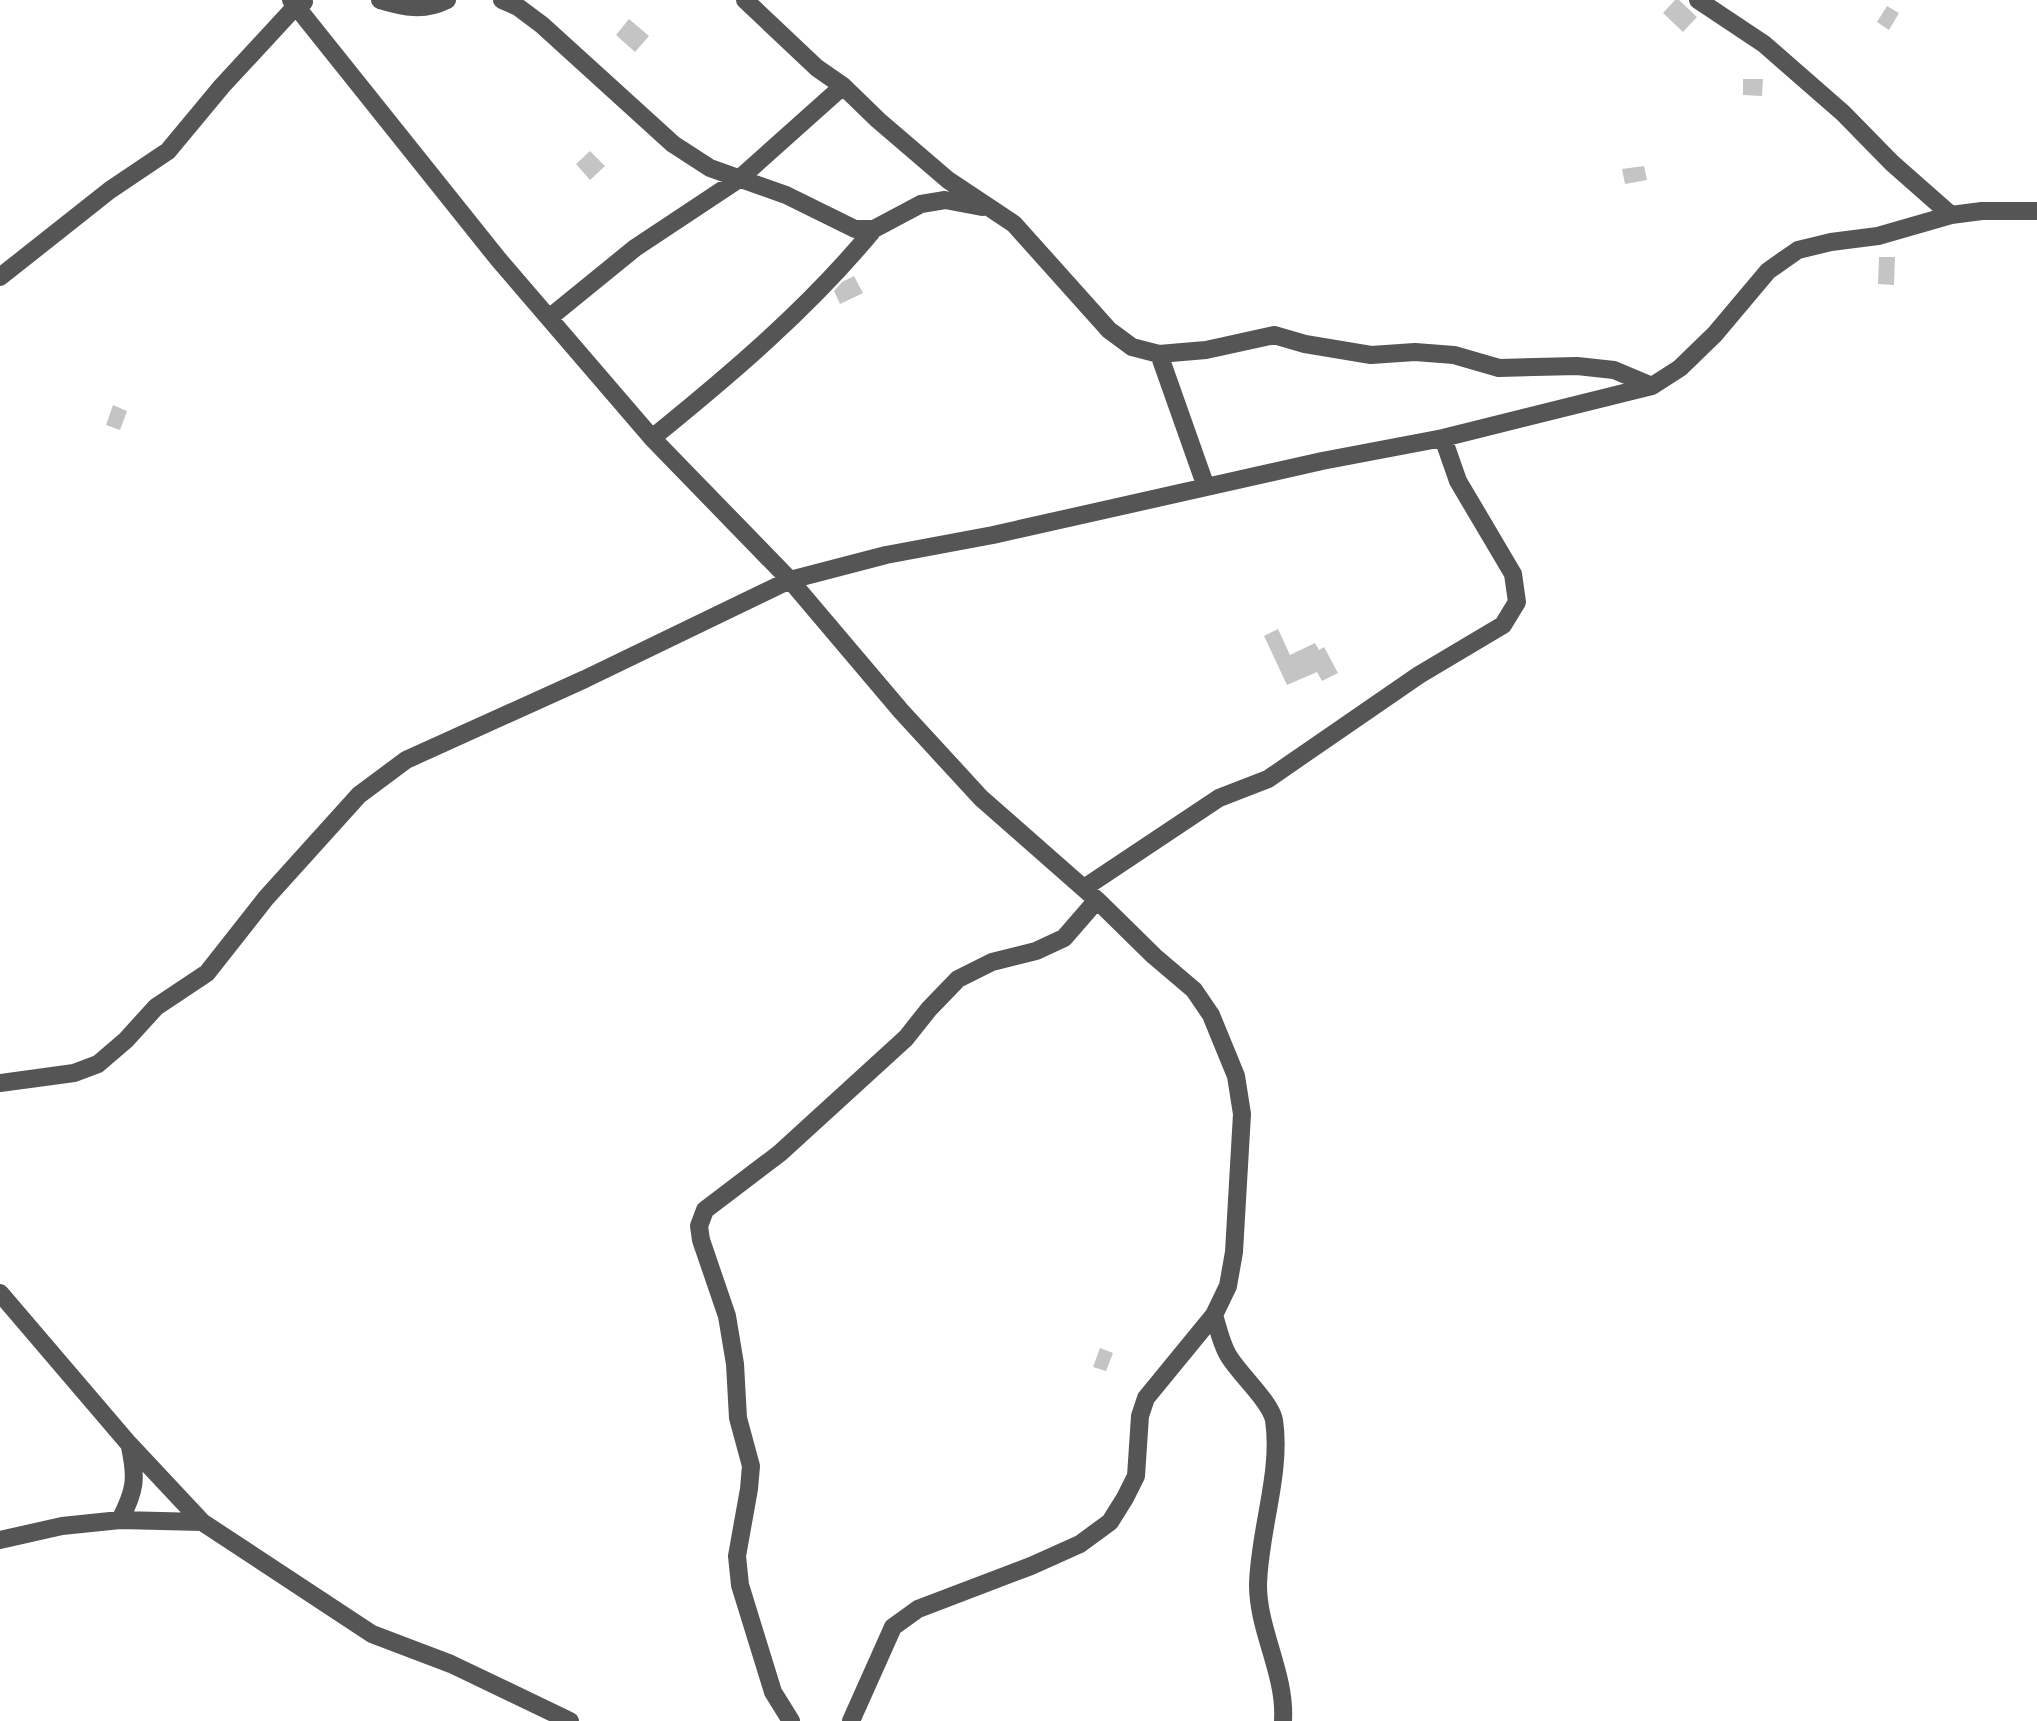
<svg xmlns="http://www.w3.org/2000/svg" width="2037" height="1721" font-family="'Space Grotesk',sans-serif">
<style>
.building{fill:#c4c4c4}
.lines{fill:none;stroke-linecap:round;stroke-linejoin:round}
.minor{stroke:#555;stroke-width:18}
</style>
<rect width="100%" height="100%" fill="#fff"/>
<!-- building -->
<path class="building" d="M1675,0H1679L1697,17L1683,32L1663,13Z
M1887,6L1899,13L1889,30L1877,22Z
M629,19L649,36L635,52L616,35Z
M1743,79H1763L1762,96L1743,95Z
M590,151L605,166L590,180L576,164Z
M1644,166L1647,180L1625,184L1622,169Z
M1879,257H1895L1894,285L1878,284Z
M854,276L863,293L840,304L834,291L842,282Z
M113,405L127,411L120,430L106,425Z
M1278,629L1290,655L1315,643L1319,650L1324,647L1338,673L1322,681L1317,672L1287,685L1264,636Z
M1100,1348L1113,1353L1106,1371L1093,1367Z"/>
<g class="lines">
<!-- minor -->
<path class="minor" d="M291,0L499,260L652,438L790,580L901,711L981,798L1097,900L1154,956L1194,990L1211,1015L1236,1076L1242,1114L1234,1252L1228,1286L1214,1315L1146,1398L1140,1416L1136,1476L1125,1498L1110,1522L1080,1544L1031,1566L918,1609L893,1627L851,1721
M380,0C404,7 423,12 447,0
M502,0L518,7L542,25L673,144L710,168L786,195L855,229H874L921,204L945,200L982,207
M745,0L817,68L843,86L878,120L948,180L1014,224L1109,330L1132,347L1159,354L1206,350L1274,335L1305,344L1371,355L1415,352L1454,355L1499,368L1577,366L1614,370L1652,386
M1698,0L1764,44L1843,113L1892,163L1951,215
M0,277L110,190L168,151L222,86L296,6L304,2
M549,318L635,248L739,179L843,86
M1159,354L1206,487
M652,438C731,374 809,308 874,229
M1084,888L1219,798L1268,779L1419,675L1503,625L1517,602L1513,574L1458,481L1443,438
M0,1083L74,1073L98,1064L126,1040L156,1007L207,973L266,898L359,795L406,760L585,679L790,580L886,555L993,535L1322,461L1443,438L1652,386L1680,368L1715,334L1768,271L1798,250L1831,242L1878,236L1951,215L1982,211H2037
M0,1293L129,1444L202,1522
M1214,1315C1218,1328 1221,1343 1228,1355C1239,1374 1270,1401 1274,1420C1282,1473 1259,1531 1258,1585C1258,1631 1286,1674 1283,1721
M120,1520C135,1491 137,1479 130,1447
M0,1540L62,1526L120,1520L202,1522L372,1634L451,1664L570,1721
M791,1721L773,1692L740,1585L737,1556L749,1489L751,1466L738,1418L735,1364L727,1316L701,1240L699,1226L705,1210L780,1153L906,1038L929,1009L958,979L992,962L1036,951L1064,938L1097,900"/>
</g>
</svg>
